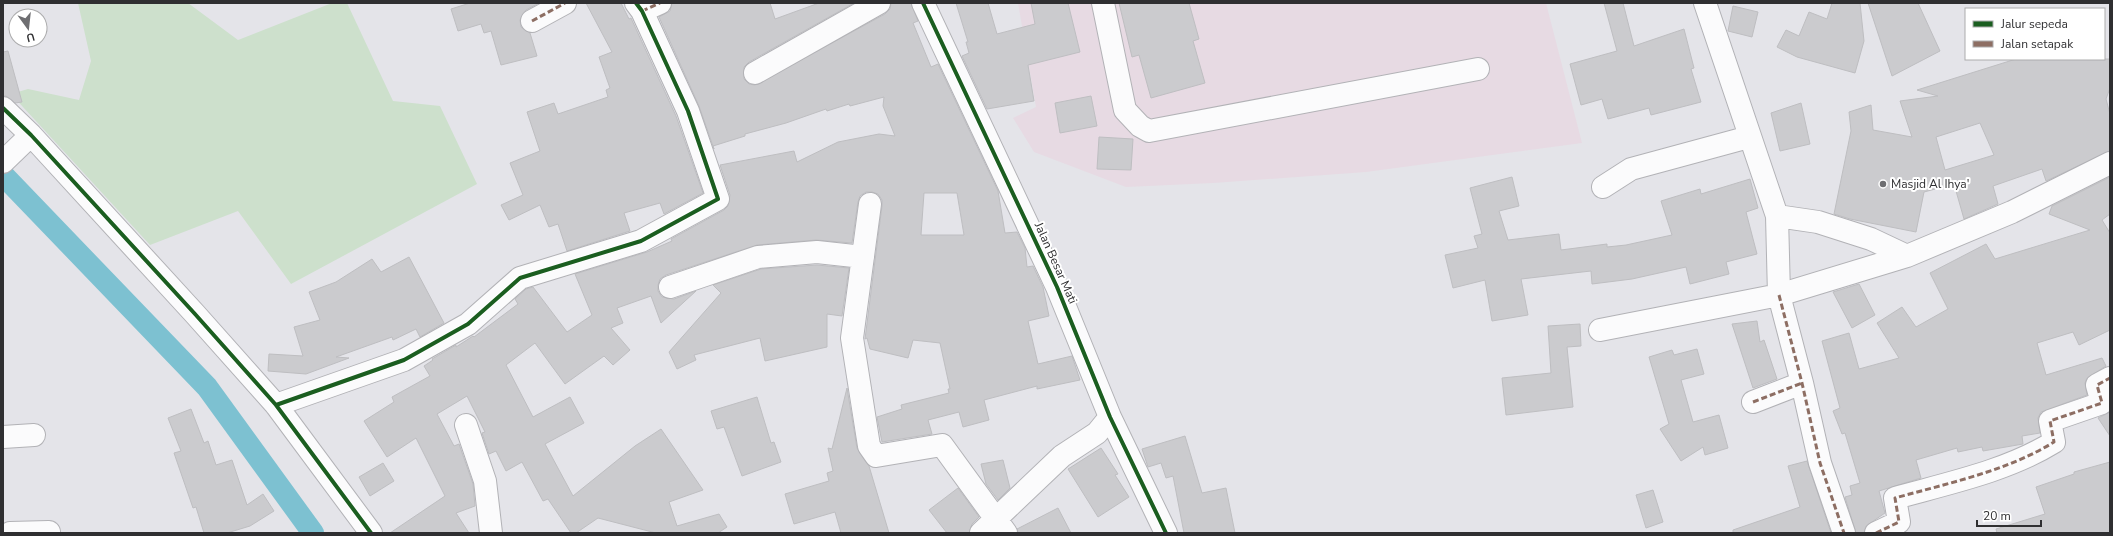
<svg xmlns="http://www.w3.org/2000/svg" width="2113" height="536" font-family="'Nunito Sans',sans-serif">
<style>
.industrial{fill:#e7dae3}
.green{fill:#cde0cc}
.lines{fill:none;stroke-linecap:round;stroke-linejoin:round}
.canal{stroke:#7dc1d1;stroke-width:22}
.building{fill:#cbcbce;stroke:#bebec1;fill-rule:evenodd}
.minor-casing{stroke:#b2b2b6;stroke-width:24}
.minor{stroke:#fbfbfc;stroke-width:22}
.quiet{stroke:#8d6e63;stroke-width:3;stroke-dasharray:6 3;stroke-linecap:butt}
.cycleway-casing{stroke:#fff;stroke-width:6}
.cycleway{stroke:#1b5e20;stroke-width:4}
.poi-dot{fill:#6e6e71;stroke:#fff;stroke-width:1.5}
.labels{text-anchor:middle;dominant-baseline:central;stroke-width:4;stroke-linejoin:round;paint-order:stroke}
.poi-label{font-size:12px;fill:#2f2f31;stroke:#fff;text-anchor:start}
.street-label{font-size:12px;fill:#2f2f31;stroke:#fff}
</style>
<rect width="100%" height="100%" fill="#e4e4e9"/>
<!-- industrial -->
<path class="industrial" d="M1018,3H1546L1582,143L1366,172L1213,183L1126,187L1034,152L1013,118L1036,107Z"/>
<!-- green -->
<path class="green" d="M78,3H188L238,40L332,3H347L393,101L440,106L477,184L291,284L238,211L150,245L11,94L28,89L79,100L91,61Z"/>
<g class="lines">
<!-- canal -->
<path class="canal" d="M3,175L207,387L313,533"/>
</g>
<!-- building -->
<path class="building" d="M470,3H539L526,10L520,20L521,27L530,33L537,56L501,65L491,31L484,33L481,24L458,31L451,9Z
M586,3H621L629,19L631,18L676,116L703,193L664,214L660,203L624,213L630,231L567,251L558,224L549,227L540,205L509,220L501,205L523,195L510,163L540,151L527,112L554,103L558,114L608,97L606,90L610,88L599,57L612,52Z
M672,3H770L775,19L819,3H854L749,62L744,67V79L749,84L755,85L885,14L890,9L891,3H911L918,21L913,23L931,67L938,64L998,191L1005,233L1017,232L1025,248L1027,267L1033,266L1043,287L1049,316L1028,321L1038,364L1072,356L1080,380L1037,389V386L984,400L989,420L963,427L959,412L928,420L932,434L882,442L877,417L902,409L901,405L949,393L948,389H950L940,343L913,340L908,358L870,349L867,338L865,339L882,206V200L878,194L872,192H866L860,196L858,202L852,243L816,240L757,245L666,275L660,279L658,285V291L662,297L674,299L696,291L661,323L651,296L617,308L623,323L611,328L630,350L613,365L604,356L565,384L535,343L506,365L533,417L570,397L584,423L545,444L573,496L635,446L661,429L703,490L669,502L677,526L719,514L727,527L718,533H656L598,518L576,533H571L548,499L543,501L522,462L506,471L496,451L489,454L482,433L485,432L467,396L437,414L454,446L459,444L473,484L475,506L456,513L469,533H390L445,496L416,438L387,457L364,421L394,402L392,397L430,376L424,366L433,360L432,359L456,345V347L473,336L474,337L518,304L515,299L526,289L533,287L567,332L592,315L575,274L647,252L672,241L671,239L724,210L728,206L730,195L720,165L794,151L797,162L838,142L879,134L895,136L883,106L884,97L850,106L849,104L827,111L826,109L786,123L745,134V136L713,146L714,149L699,106L659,17L670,11ZM924,193H957L964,235H921Z
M956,3H988L997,34L1035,24L1031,3H1068L1080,52L1028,65L1034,101L987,109L962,56L969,53L966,42H968Z
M1119,3H1189L1199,39L1193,41L1205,83L1151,98L1139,55L1132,57Z
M1604,3H1623L1634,46L1684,29L1694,68L1691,69L1701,102L1651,115L1649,108L1608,119L1602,99L1581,105L1570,64L1617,51Z
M1832,3H1860L1864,41L1855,73L1797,57L1777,47L1786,30L1799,36L1809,12L1827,19Z
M1868,3H1918L1940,51L1892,76Z
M1733,6L1758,12L1752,37L1728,31Z
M8,51L22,102L15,103L6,96H3V52Z
M2016,59H2110V88L2106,99L2110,114V151L2046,181L2042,169L1993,186L1998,204L1964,219L1954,184L1924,192L1916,232L1850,219L1834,214L1851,131L1849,112L1871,105L1873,130L1912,137L1900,101L1938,96L1917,90ZM1980,123L1994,155L1945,170L1936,137Z
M1091,96L1097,126L1060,133L1055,103Z
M1801,103L1810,144L1780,151L1771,113Z
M1099,137L1133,139L1131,170L1097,169Z
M1512,177L1519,206L1499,211L1508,240L1559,234L1561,250L1607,244V247L1626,245L1672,235L1661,201L1700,189L1701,194L1750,179L1758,208L1746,212L1757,254L1726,262L1729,274L1690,284L1686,267L1632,279L1592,284L1591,271L1521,279L1528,315L1492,321L1485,280L1453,288L1445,255L1478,248L1474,236L1482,234L1470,188Z
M2110,177V214L2102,220L2110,233V330L2079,345L2073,332L2037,343L2046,375L2102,358L2106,366L2087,378L2085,383L2087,395L2041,412L2038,418L2040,433L2022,436L2023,444L1983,451L1982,447L1958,452L1957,448L1916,460L1921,478L1879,491L1885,513L1866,526L1864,533H1856L1845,497L1852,495L1850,486L1860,483L1845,433L1842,434L1833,411L1840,408L1822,341L1849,333L1859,369L1899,358L1877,323L1902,307L1916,327L1948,309L1930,273L1986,244L1995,259L2090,230L2049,214L2052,206Z
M409,257L444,323L420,337L416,329L393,340L392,337L336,357L349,358L306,374L268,371L269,354L303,356L294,327L320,320L309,292L336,282L372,259L381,272Z
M817,265L849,268L842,316L827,314V347L765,361L760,338L694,355L696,360L677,369L669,352L721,293L713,285L761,269Z
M1859,284L1875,315L1852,328L1833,292Z
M1757,321L1760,342L1764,340L1777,379L1753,388L1732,324Z
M1580,324L1581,346L1567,347L1573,407L1506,415L1502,378L1551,373L1548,326Z
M1697,349L1704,374L1681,380L1693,422L1719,415L1728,448L1705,455L1703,447L1681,461L1660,429L1669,424L1649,357L1672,350L1674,355Z
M847,388L857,448L869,466L889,533H841L835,512L794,524L785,494L829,481L827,473L833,471L828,448L832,449Z
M757,397L771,443L774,442L781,462L742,476L724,427L717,429L711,411Z
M191,409L204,443L208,441L216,465L232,460L247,505L263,494L274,511L250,526L227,533H204L196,507L193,508L174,453L181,451L168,418Z
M2110,412V436L2098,418Z
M1185,436L1202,493L1226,488L1235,533H1184L1173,476L1166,478L1161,463L1148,467L1142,449Z
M1101,448L1118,474L1115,475L1129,497L1098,517L1068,469Z
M1003,460L1010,488L998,500L986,484L981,464Z
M1807,461L1831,533H1733V530L1800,507L1788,466Z
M2110,462V533H1997L1996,529L2045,514L2036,487L2074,474V472Z
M383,463L394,481L370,496L359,477Z
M958,488L979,517L972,524L969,533H947L929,510Z
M1653,490L1663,522L1646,528L1636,495Z
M1058,508L1071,533H1018L1017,529Z"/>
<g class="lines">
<defs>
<path id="minor" d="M923,3L1057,287L1110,417L1166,533
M1103,3L1125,110L1140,126L1149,131L1478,69
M1705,3L1777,216L1779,295L1802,383L1820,463L1844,533
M642,11L660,3
M532,21L565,3
M755,73L879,3
M3,108L31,135L195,314L276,405L371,533
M3,162L31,135
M1603,187L1631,169L1749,137
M870,204L852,338L869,446L876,456L942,445L1006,533
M1777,216L1818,222L1871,239L1907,256
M670,287L758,257L817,252L863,257
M1600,330L1779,295L1907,256L2012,212L2110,163
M1753,402L1802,383
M276,405L404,360L468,324L520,278L641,241L718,199L688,111L642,11L636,3
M466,425L485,481L491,533
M3,437L34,435
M10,533L49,532
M981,533L1062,456L1097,433L1110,417
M1876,533L1899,522L1895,498C1949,483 2007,471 2054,442L2050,421L2102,403L2097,385L2110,378"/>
</defs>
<!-- minor casing -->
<use href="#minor" class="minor-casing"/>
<!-- minor -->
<use href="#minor" class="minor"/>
<!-- quiet -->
<path class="quiet" d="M642,11L660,3
M532,21L565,3
M1779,295L1802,383L1820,463L1844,533
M1753,402L1802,383
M1876,533L1899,522L1895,498C1949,483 2007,471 2054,442L2050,421L2102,403L2097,385L2110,378"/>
<defs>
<path id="cycleway" d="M923,3L1057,287L1110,417L1166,533
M3,108L31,135L195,314L276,405L371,533
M276,405L404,360L468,324L520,278L641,241L718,199L688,111L642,11L636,3"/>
</defs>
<!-- cycleway casing -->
<use href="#cycleway" class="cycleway-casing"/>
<!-- cycleway -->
<use href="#cycleway" class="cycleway"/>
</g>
<!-- markers -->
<circle class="poi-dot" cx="1883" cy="184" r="4"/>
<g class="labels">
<!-- poi labels -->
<g class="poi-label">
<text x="1891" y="184">Masjid Al Ihya'</text>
</g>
<!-- street labels -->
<g class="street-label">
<text transform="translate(1056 263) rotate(66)">Jalan Besar Mati</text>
</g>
</g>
<!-- border -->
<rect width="2113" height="536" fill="none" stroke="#2f2f31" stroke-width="8"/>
<!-- legend -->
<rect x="1965" y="8" width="140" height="52" fill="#ffffff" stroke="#acacad"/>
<rect x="1973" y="21" width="20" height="6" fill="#1b5e20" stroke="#acacad"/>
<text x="2001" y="28" font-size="12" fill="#2f2f31">Jalur sepeda</text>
<rect x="1973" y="41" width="20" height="6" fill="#8d6e63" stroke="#acacad"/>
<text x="2001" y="48" font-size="12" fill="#2f2f31">Jalan setapak</text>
<!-- north arrow -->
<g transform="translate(28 28) rotate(165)"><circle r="19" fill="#ffffff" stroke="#acacad"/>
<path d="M0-3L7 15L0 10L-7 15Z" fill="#6e6e71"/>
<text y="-6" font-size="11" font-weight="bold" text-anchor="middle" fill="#2f2f31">U</text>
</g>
<!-- scale -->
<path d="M1977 520v6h64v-6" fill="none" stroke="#2f2f31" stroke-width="2"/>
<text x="1983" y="520" font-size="12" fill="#2f2f31" stroke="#ffffff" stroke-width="3" paint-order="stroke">20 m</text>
</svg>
